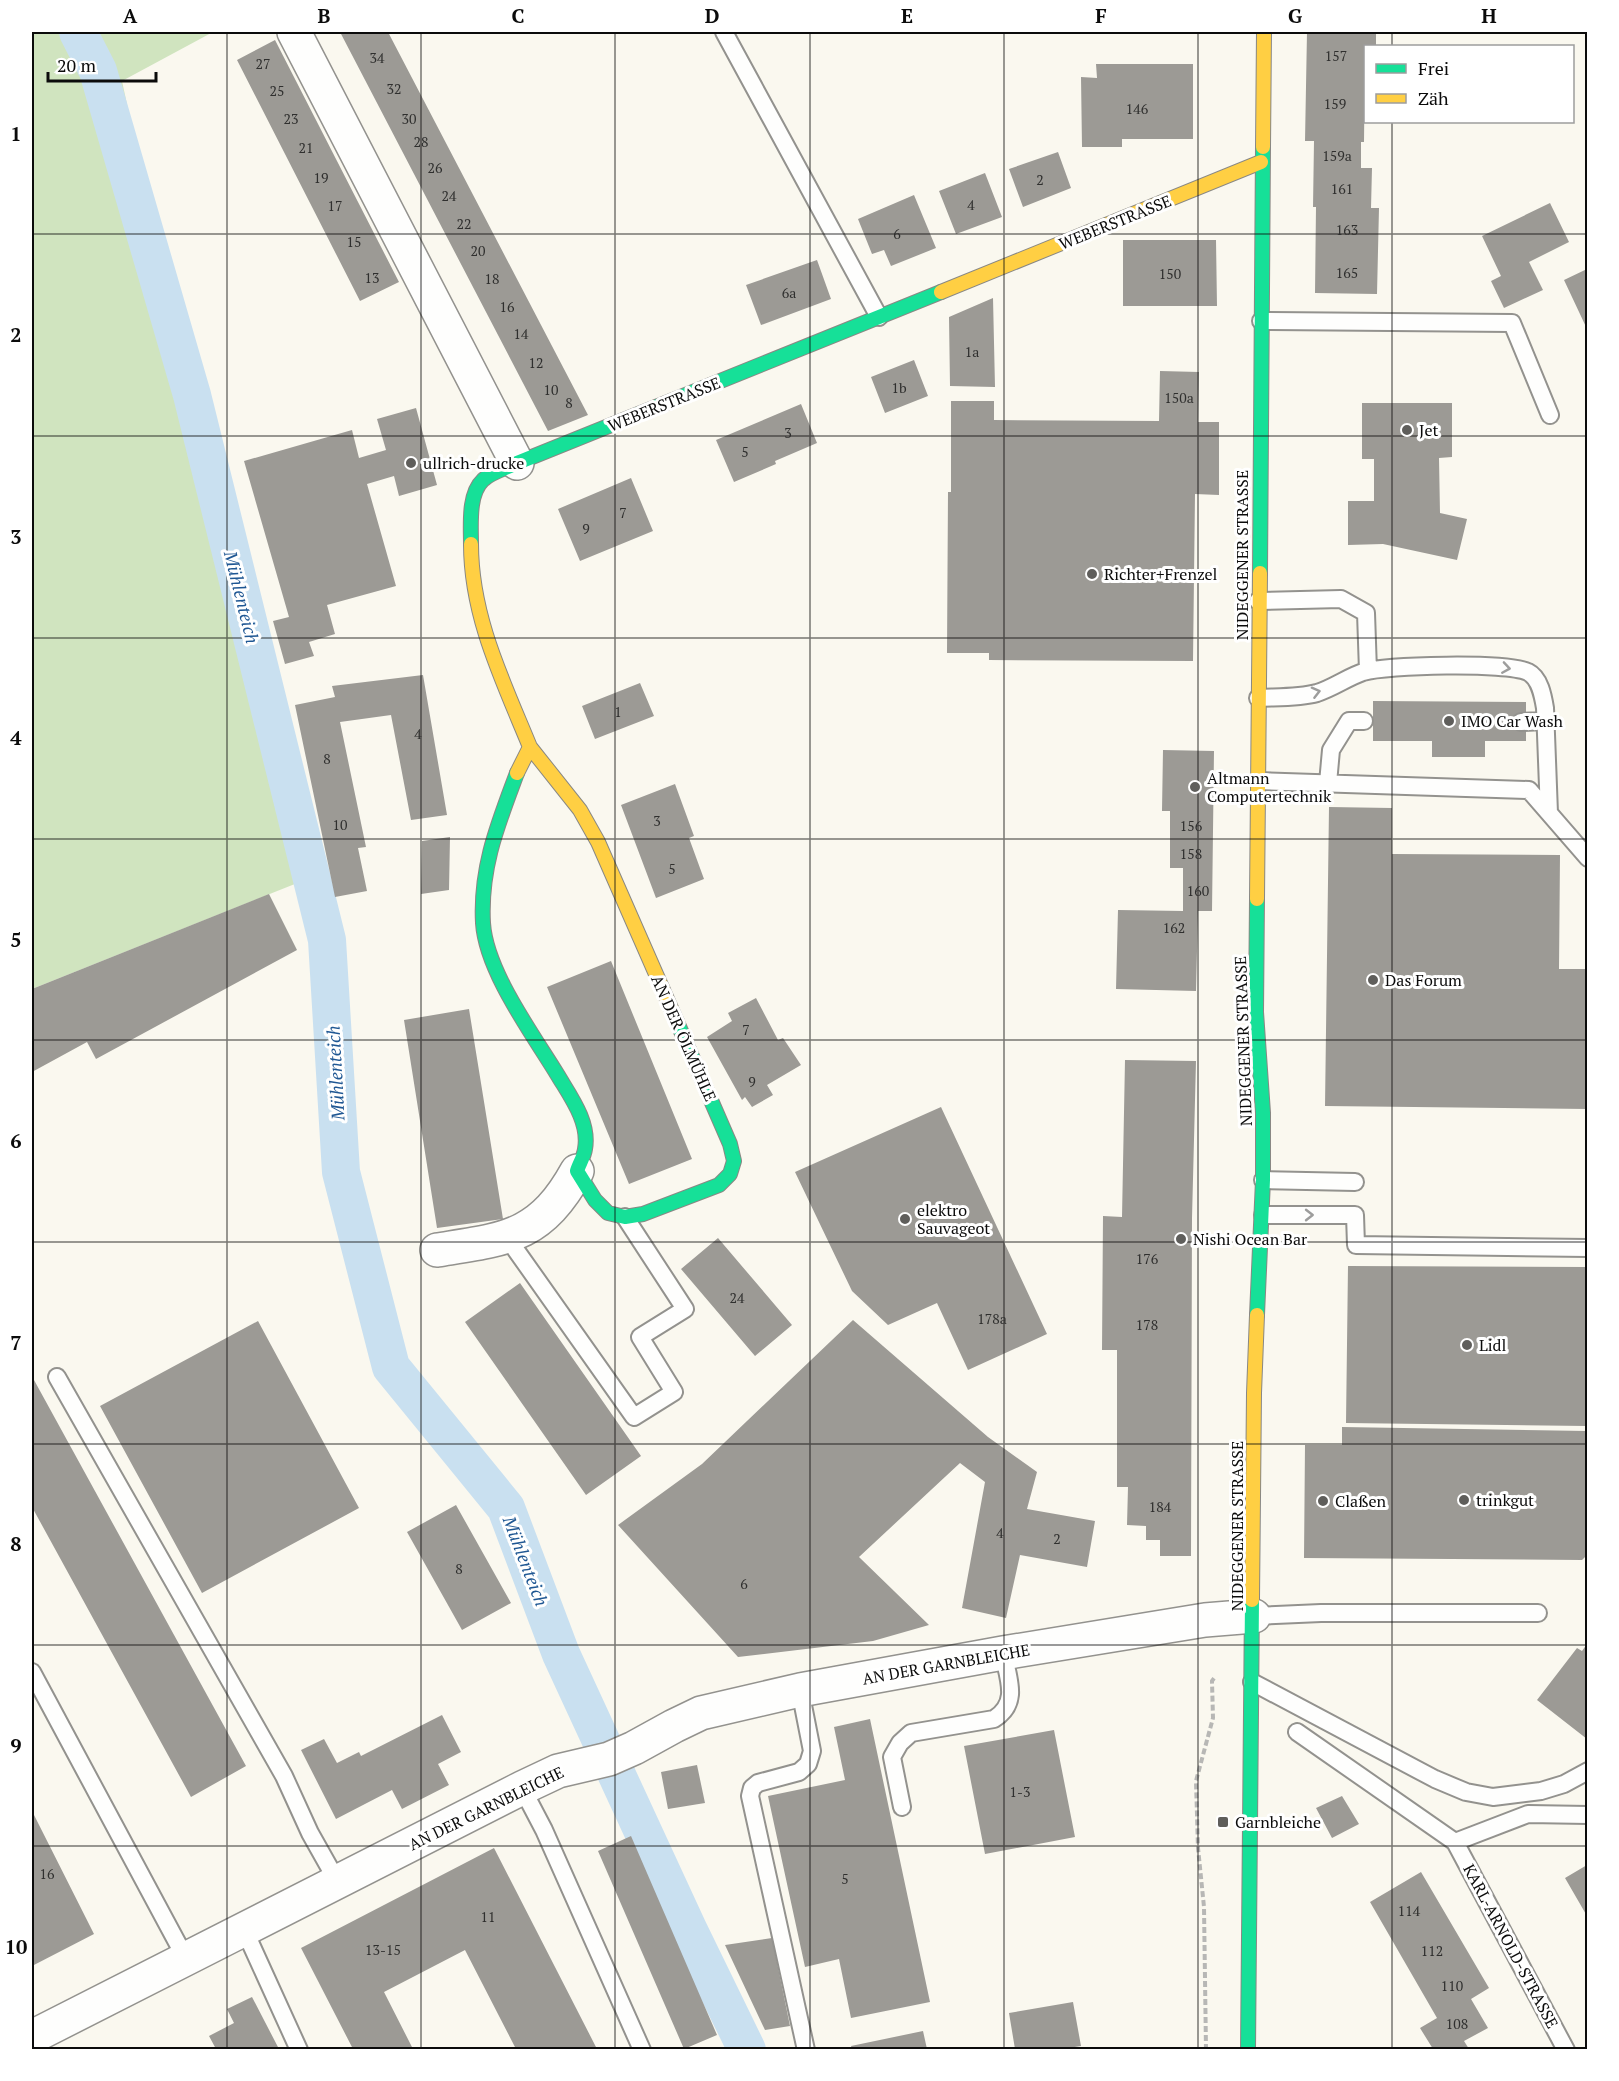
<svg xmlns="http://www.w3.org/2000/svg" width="1619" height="2081" font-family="'PT Serif',serif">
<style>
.forest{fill:#d0e4bf}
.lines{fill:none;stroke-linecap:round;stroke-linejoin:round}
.canal{stroke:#c9e0f0;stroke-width:38}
.building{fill:#9c9a95}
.lane-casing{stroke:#93928e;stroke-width:20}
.street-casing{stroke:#93928e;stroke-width:36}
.fast-casing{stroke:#898884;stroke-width:16}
.slow-casing{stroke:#898884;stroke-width:16}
.path{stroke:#b7b7b5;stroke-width:4;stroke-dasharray:6 3;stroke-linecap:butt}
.lane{stroke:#fefefd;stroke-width:16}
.street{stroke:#fefefd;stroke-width:33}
.fast{stroke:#16e098;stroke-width:14}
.slow{stroke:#ffcf43;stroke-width:14}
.oneway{stroke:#9d9d9c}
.grid{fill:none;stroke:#0b0b0b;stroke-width:1.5;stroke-opacity:0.55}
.poi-dot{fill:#5f5e5b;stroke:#fff;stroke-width:2}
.labels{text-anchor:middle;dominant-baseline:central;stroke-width:6;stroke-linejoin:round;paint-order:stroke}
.number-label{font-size:14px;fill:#2f2f2e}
.street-label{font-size:16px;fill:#0b0b0b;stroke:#fff}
.poi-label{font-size:16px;fill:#0b0b0b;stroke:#fff;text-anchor:start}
.water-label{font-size:18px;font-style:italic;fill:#1f5793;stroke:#fff}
.neatline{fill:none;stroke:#0b0b0b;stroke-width:2}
.grid-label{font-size:20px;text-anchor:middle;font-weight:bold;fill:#0b0b0b}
</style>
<rect width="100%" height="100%" fill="#faf8ef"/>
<!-- forest -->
<path class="forest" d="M32,32H213L122,81L154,230L209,389L278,681L320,874L32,989Z"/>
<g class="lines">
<!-- canal -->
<path class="canal" d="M78,32L98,71L192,395L327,940L341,1172L391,1367L506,1508L561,1654L688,1929L747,2050"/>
</g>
<!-- building -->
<path class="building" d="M340,32H388L588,415L548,431Z
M1127,32H1164V34H1127Z
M1307,32H1376V46H1365L1364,142H1361V168H1372L1371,208H1379L1377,294L1315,293L1316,207H1313L1314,141H1305Z
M275,40L399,282L360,301L237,60Z
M1096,64H1193V139H1122V147H1082L1081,77L1097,78Z
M1058,152L1071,188L1023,207L1009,169Z
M985,173L1002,217L956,234L939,191Z
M914,195L936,248L891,266L884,250L872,254L858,219Z
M1550,203L1569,242L1529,262L1543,290L1504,308L1491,281L1501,276L1482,236Z
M1123,240H1216L1217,306H1123Z
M817,260L831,299L761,325L746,285Z
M1587,269V329L1564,280Z
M993,298L995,387L950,386L949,317Z
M914,360L928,396L885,413L871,377Z
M1160,371L1199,372L1198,422H1219V495L1195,494L1193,661L989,660V653H947L948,492H951V401H994V420L1159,421Z
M1362,403H1452V457L1439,458L1440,513L1467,519L1457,560L1383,544L1348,545V501H1374V459H1362Z
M801,404L817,443L775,461L776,464L734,482L716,440Z
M416,408L437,485L399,496L394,476L367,484L396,586L327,605L335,634L309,642L314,656L285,664L273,621L289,617L244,461L352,430L359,458L386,450L377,419Z
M631,478L653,531L580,561L558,509Z
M423,675L447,815L411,820L391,715L340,722L366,847L358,848L367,891L335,897L295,705L335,697L332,686Z
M640,683L654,716L595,739L582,706Z
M1373,701L1526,702V741H1485V757H1432V741H1373Z
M1163,750L1214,751L1212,911H1198L1196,991L1116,989L1118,910L1183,911V868H1170V811H1162Z
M675,784L694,836L689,838L704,879L656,898L621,805Z
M1329,807L1392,808V854L1560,855L1559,969H1587V1109L1325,1106Z
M450,837L449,890L421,894L422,841Z
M269,894L297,950L96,1059L87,1042L32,1072V989Z
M611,961L692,1159L629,1184L547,987Z
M756,998L778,1040L783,1038L801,1065L767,1085L773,1095L752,1107L745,1097L742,1100L707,1037L732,1021L728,1013Z
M469,1009L503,1219L437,1228L404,1020Z
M1125,1060L1196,1061L1192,1218L1191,1556H1160V1540H1146V1526L1127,1525L1128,1487H1117V1350H1102L1103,1216L1122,1217Z
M941,1107L1047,1334L968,1370L937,1303L888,1325L852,1291L795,1172Z
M718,1238L792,1325L755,1356L681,1269Z
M1348,1266L1587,1267V1426L1346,1423Z
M520,1283L641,1456L586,1495L465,1322Z
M853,1320L988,1437L1037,1472L1027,1509L1095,1521L1087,1567L1020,1555L1006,1618L962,1608L985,1482L960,1463L859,1557L929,1625L873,1641L738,1657L618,1525L702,1464Z
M258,1321L359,1508L202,1593L100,1406Z
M34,1380L246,1766L191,1797L32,1507V1382Z
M1342,1427L1587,1431V1555L1582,1560L1304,1558L1305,1445H1342Z
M456,1505L511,1603L462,1630L407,1532Z
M1587,1644V1739L1537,1700L1577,1648L1582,1651Z
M442,1715L461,1752L438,1764L449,1785L402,1809L392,1790L336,1819L301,1750L324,1739L337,1763L359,1752L361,1756Z
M870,1719L930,2002L851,2018L839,1959L805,1967L768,1796L845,1780L834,1727Z
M1054,1730L1075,1837L985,1854L964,1746Z
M697,1765L705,1803L668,1809L661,1772Z
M1342,1796L1359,1824L1332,1838L1316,1808Z
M32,1811L94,1934L32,1966Z
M631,1836L717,2035L684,2049L598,1851Z
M494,1848L597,2049H516L465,1950L384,1992L413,2049H353L301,1948Z
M1587,1865V1916L1565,1878Z
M1421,1872L1489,1988L1471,1999L1488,2028L1464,2041L1469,2049H1433L1420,2028L1437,2018L1370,1902Z
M772,1938L790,2026L765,2030L725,1945Z
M252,1997L279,2049H216L209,2036L234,2023L227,2009Z
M1073,2002L1081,2046L1062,2049H1015L1009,2013Z
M923,2031L927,2049H852L851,2046Z"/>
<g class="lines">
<defs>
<path id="lane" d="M724,32L879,317
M1261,321L1512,323L1550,415
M1258,601L1341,599L1366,613L1368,671
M1258,698C1277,697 1299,698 1317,693C1333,688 1348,677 1363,672C1387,665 1506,662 1528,672C1540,678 1543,696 1545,708L1549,813
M1521,722L1545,721
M1258,781L1529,790L1588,858
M1328,783L1331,750L1349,721H1364
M1263,1180L1355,1182
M1263,1215H1355L1356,1245L1588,1248
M506,1236L634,1417L674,1392L640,1337L685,1309L625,1217
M57,1377L284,1776L310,1833L337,1881
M1254,1616L1321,1613H1538
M32,1672L186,1959
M1252,1682L1435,1779L1466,1792L1493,1797L1541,1791L1564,1784L1588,1771
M800,1690L812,1751L808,1764L799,1772L758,1783L752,1788L750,1796L806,2050
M1297,1732L1455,1842L1566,2050
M522,1788L544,1830L642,2050
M902,1807L892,1757L900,1743L911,1733L994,1719C1020,1703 1008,1678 1003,1653
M1455,1842L1528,1814L1588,1815
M244,1929L299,2050"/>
<path id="street" d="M294,32L517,463
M437,1250C506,1239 540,1238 577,1171
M32,2037L522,1788L558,1771L609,1759L634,1748L674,1726L701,1713L800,1690L1003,1653L1205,1620L1254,1616"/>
<path id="fast" d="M471,544C471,525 468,494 483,480C491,472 507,468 517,463L941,292
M1260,573L1263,147
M517,773C498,824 480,867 483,923C486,971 532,1033 557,1074C570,1096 590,1122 585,1149C584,1157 579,1164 577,1171L595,1200L608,1213L625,1217L643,1214L719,1185L730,1174L734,1161L730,1144L677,1022
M1257,899L1256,1012L1263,1113V1180L1257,1315
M1248,2050L1252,1600"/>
<path id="slow" d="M1263,147L1264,32
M941,292L1261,162
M471,544C471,617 503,681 530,747L517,773
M530,747L580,810L598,842L677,1022
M1257,899L1260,573
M1252,1600L1254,1393L1257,1315"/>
</defs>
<!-- lane casing -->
<use href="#lane" class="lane-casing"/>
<!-- street casing -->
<use href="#street" class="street-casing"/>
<!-- fast casing -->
<use href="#fast" class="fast-casing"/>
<!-- slow casing -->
<use href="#slow" class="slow-casing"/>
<!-- path -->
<path class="path" d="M1206,2050L1204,1907L1198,1848L1196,1781L1213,1718L1212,1681L1215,1677"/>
<!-- lane -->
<use href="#lane" class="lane"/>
<!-- street -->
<use href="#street" class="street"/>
<!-- fast -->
<use href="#fast" class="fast"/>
<!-- slow -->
<use href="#slow" class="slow"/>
</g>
<!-- one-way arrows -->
<defs><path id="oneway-chevron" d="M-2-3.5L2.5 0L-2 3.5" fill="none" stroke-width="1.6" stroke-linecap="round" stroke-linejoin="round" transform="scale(1.5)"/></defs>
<g class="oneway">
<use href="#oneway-chevron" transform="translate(1506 668) rotate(9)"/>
<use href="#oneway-chevron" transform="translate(1316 692) rotate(-14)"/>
<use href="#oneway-chevron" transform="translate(1309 1215)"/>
</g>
<!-- grid -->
<path class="grid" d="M227,32V2050M421,32V2050M615,32V2050M810,32V2050M1004,32V2050M1198,32V2050M1392,32V46M1392,122V2050M32,234H1588M32,436H1588M32,638H1588M32,839H1588M32,1040H1588M32,1242H1588M32,1444H1588M32,1645H1588M32,1846H1588"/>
<!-- markers -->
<g class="poi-dot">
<circle cx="1407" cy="430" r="6"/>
<circle cx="411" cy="463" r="6"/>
<circle cx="1092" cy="574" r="6"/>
<circle cx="1449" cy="721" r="6"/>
<circle cx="1195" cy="787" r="6"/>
<circle cx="1373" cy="980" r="6"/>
<circle cx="905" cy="1219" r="6"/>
<circle cx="1181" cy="1239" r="6"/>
<circle cx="1467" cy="1345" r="6"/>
<circle cx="1464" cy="1500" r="6"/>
<circle cx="1323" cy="1501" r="6"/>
<rect x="1217" y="1816" width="12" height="12" rx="3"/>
</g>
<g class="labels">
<!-- number labels -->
<g class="number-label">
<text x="1336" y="55">157</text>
<text x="377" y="57">34</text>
<text x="263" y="63">27</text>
<text x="394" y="88">32</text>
<text x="277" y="90">25</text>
<text x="1335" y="103">159</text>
<text x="1137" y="108">146</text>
<text x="291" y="118">23</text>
<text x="409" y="118">30</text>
<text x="421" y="141">28</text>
<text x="306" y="147">21</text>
<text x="1337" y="155">159a</text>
<text x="435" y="167">26</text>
<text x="321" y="177">19</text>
<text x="1040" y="179">2</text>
<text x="1342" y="188">161</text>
<text x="449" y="195">24</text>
<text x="971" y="204">4</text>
<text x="335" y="205">17</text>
<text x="464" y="223">22</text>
<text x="1347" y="229">163</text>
<text x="897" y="233">6</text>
<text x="354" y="241">15</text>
<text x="478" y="250">20</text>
<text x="1347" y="272">165</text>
<text x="1170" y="273">150</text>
<text x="372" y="277">13</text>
<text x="492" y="278">18</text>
<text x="789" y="292">6a</text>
<text x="507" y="306">16</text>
<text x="521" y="333">14</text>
<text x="972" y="351">1a</text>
<text x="536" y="362">12</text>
<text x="899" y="387">1b</text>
<text x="551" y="389">10</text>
<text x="1179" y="397">150a</text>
<text x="569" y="402">8</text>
<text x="788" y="432">3</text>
<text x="745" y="451">5</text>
<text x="623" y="512">7</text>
<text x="586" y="528">9</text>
<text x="618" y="711">1</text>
<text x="418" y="733">4</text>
<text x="327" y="758">8</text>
<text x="657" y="820">3</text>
<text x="340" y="824">10</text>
<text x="1191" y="825">156</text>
<text x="1191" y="853">158</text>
<text x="672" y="868">5</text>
<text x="1198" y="890">160</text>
<text x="1174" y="927">162</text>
<text x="746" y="1029">7</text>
<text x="752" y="1081">9</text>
<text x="1147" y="1258">176</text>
<text x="737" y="1297">24</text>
<text x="992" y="1318">178a</text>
<text x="1147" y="1324">178</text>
<text x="1160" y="1506">184</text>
<text x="1000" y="1532">4</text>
<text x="1057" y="1538">2</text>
<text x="459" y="1568">8</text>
<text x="744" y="1583">6</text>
<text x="1020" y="1791">1-3</text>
<text x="47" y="1873">16</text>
<text x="845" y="1878">5</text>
<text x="1409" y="1910">114</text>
<text x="488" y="1916">11</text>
<text x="383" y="1949">13-15</text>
<text x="1432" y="1950">112</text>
<text x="1452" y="1985">110</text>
<text x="1457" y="2023">108</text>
</g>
<!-- street labels -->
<g class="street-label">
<text transform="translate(1115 222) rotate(-22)">WEBERSTRASSE</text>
<text transform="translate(664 404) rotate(-22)">WEBERSTRASSE</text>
<text transform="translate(1242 555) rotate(-90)">NIDEGGENER STRASSE</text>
<text transform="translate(684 1038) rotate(66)">AN DER ÖLMÜHLE</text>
<text transform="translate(1243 1041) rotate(-92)">NIDEGGENER STRASSE</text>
<text transform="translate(1237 1526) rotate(-90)">NIDEGGENER STRASSE</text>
<text transform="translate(946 1664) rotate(-10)">AN DER GARNBLEICHE</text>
<text transform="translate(486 1808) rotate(-26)">AN DER GARNBLEICHE</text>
<text transform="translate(1511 1946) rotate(62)">KARL-ARNOLD-STRASSE</text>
</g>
<!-- poi labels -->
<g class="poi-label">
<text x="1419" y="430">Jet</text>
<text x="423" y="463">ullrich-drucke</text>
<text x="1104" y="574">Richter+Frenzel</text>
<text x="1461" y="721">IMO Car Wash</text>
<text x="1207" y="778">Altmann<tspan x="1207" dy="18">Computertechnik</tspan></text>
<text x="1385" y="980">Das Forum</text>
<text x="917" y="1210">elektro<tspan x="917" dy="18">Sauvageot</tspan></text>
<text x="1193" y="1239">Nishi Ocean Bar</text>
<text x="1479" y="1345">Lidl</text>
<text x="1476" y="1500">trinkgut</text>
<text x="1335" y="1501">Claßen</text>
<text x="1235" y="1822">Garnbleiche</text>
</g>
<!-- water labels -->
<g class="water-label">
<text transform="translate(242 597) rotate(76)">Mühlenteich</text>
<text transform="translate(335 1073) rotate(-93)">Mühlenteich</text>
<text transform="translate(526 1561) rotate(69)">Mühlenteich</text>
</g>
</g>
<!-- border -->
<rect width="1619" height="2081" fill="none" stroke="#ffffff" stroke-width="66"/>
<!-- legend -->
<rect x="1364" y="45" width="210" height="78" fill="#ffffff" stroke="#9d9d9d" stroke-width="1.5"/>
<rect x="1376" y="64" width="30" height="9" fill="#16e098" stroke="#9d9d9d" stroke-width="1.5"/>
<text x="1418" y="75" font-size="18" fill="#0b0b0b">Frei</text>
<rect x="1376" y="94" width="30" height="9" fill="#ffcf43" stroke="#9d9d9d" stroke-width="1.5"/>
<text x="1418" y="105" font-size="18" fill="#0b0b0b">Zäh</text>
<!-- scale -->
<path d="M48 72v9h108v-9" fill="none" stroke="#0b0b0b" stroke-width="3"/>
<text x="57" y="72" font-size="18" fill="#0b0b0b" stroke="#ffffff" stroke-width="4.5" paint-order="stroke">20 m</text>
<rect x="33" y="33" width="1553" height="2015" class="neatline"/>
<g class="grid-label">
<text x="130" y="23">A</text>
<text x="324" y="23">B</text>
<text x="518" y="23">C</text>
<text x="712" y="23">D</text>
<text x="907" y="23">E</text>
<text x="1101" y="23">F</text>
<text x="1295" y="23">G</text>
<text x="1489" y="23">H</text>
<text x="16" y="141">1</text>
<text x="16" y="342">2</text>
<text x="16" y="544">3</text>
<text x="16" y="745">4</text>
<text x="16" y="947">5</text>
<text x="16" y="1148">6</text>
<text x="16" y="1350">7</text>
<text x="16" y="1551">8</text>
<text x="16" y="1753">9</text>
<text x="16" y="1954">10</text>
</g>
</svg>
